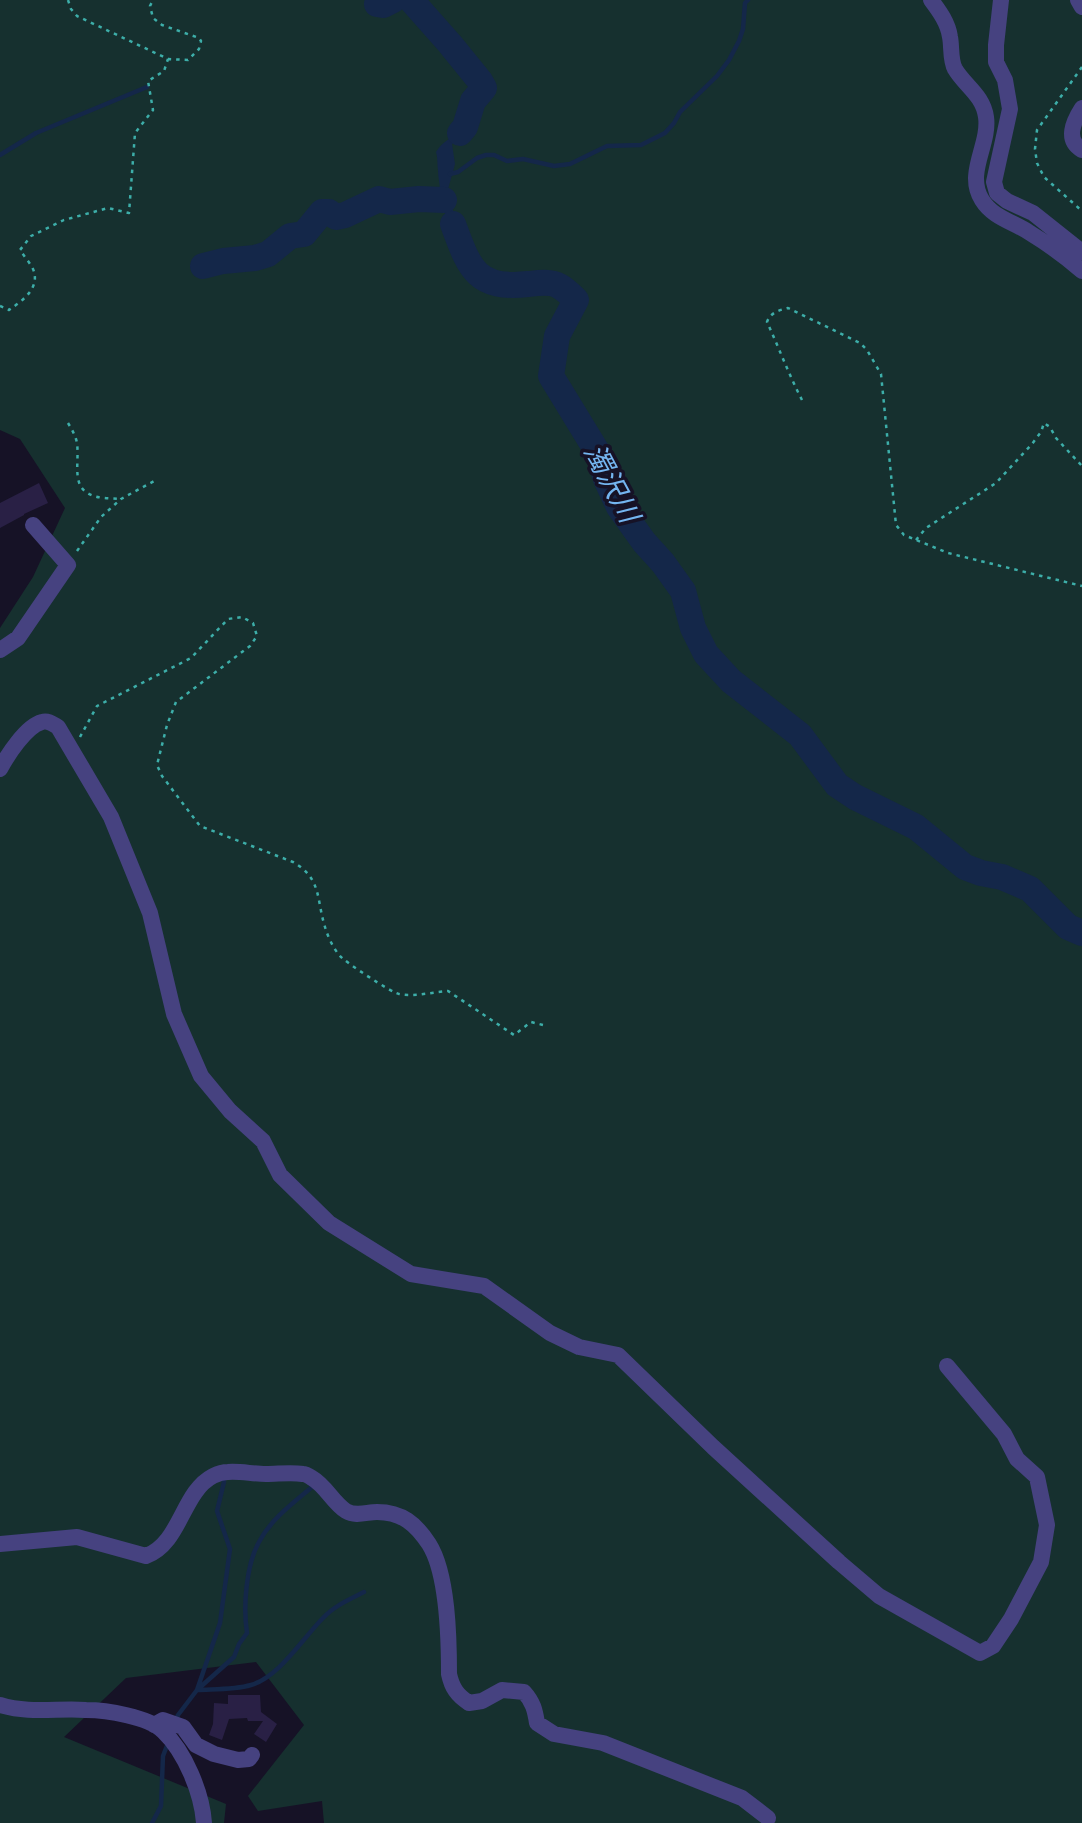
<svg xmlns="http://www.w3.org/2000/svg" width="1082" height="1823" font-family="Figtree,'Noto Sans JP',sans-serif">
<style>
.green{fill:#16302f}
.water{fill:#142749}
.lines{fill:none;stroke-linecap:round;stroke-linejoin:round}
.stream{stroke:#142749;stroke-width:4.5}
.river{stroke:#142749;stroke-width:26}
.building{fill:#292045}
.path{stroke:#3daea9;stroke-width:2.5;stroke-dasharray:3.5 5;stroke-linecap:butt}
.minor{stroke:#464280;stroke-width:16}
.labels{text-anchor:middle;dominant-baseline:central;stroke-width:7;stroke-linejoin:round;paint-order:stroke}
.water-label{font-size:28px;font-style:italic;fill:#74b5f0;stroke:#161226}
</style>
<rect width="100%" height="100%" fill="#161226"/>
<!-- green -->
<path class="green" d="M0,0H1082V1823H324L322,1801L258,1811L248,1796L304,1725L256,1662L126,1678L64,1737L226,1804L224,1823H0V628L33,577L65,508L20,439L0,430Z"/>
<!-- water -->
<path class="water" d="M402,0H425L430,9L434,10L446,32L448,40L471,67L478,77L474,79L460,61L439,40L431,38L419,26L415,17Z
M473,99L476,102L474,104L466,130L452,144L455,164L447,193L469,257L464,259L442,206L437,201C443,191 438,182 438,170C437,163 438,159 436,152C441,144 446,141 453,136C465,127 468,112 473,99Z"/>
<g class="lines">
<!-- stream -->
<path class="stream" d="M0,155L36,133L147,87
M450,174L458,172L477,158L486,155H494L507,161L523,159L554,166L570,164L607,146L641,145L665,133L674,123L680,112L717,76L729,60L739,41L743,29L745,3L748,0
M224,1482L217,1511L230,1549L220,1623L197,1690C215,1689 234,1690 251,1685C279,1677 303,1638 323,1618C334,1606 350,1599 364,1592
M175,1722L178,1715L197,1690L234,1657L239,1644L247,1633C243,1607 246,1565 259,1542C271,1519 293,1503 312,1487
M152,1823L161,1806L163,1756L168,1743"/>
<!-- river -->
<path class="river" d="M378,0L377,4L383,5L393,0
M411,0L450,44L480,81L484,88L473,101L465,127L460,133
M453,224C469,267 475,290 528,284C537,283 551,281 559,286C565,289 571,295 576,300L557,336L551,376L598,453L606,479L619,507L644,542L663,563L683,591L693,628L706,654L731,681L800,735L837,785L855,797L916,827L965,867L981,873L1002,877L1030,889L1068,927L1082,933
M203,266L223,261L255,258L268,254L290,236L304,234L322,212H329L336,217L345,215L379,199L390,202L419,199L444,200"/>
</g>
<!-- building -->
<path class="building" d="M39,483L48,503L24,514V515L0,528V503Z
M228,1695H260L261,1712L277,1724L266,1742L254,1734L263,1721H248L247,1718L229,1719L222,1740L209,1735L213,1724L214,1703L228,1704Z"/>
<g class="lines">
<!-- path -->
<path class="path" d="M68,0L71,9L77,16L168,59L188,60L199,49L201,41L199,38L162,25L153,18L150,6L153,0
M1082,67L1037,130L1035,149L1037,163L1044,177L1082,211
M0,306L9,310C22,301 41,288 33,269C30,263 24,256 20,250L31,236L64,220L108,208L129,213L135,133L153,110L148,81L164,71L168,59
M802,400C789,375 779,348 767,322C770,313 779,310 788,308L860,343L867,350L881,374L896,525L904,535L948,553L1082,586
M68,423C71,428 74,433 76,439C81,455 71,482 86,492C95,499 109,498 120,499
M916,540L926,528L996,483L1032,444L1041,432L1044,423L1050,427L1056,438L1082,466
M77,551L101,517L121,499L156,480
M80,737L97,706L191,658L228,619L242,617L253,623L257,636L250,646L176,702L167,725L157,765L162,776L200,826L293,862C322,879 316,898 325,927C328,937 333,948 340,956C345,962 392,993 399,994C415,997 433,992 448,991L514,1035L531,1022L547,1026"/>
<!-- minor -->
<path class="minor" d="M931,0C940,12 948,23 950,37C952,47 950,60 955,69C965,86 983,95 986,117C990,145 965,173 982,200C993,218 1014,222 1030,233C1048,244 1066,257 1082,271
M1001,0L996,45V62L1005,80L1010,109L994,182L997,193L1007,201L1033,213L1082,252
M1078,0L1082,7
M1082,108C1073,122 1065,140 1082,150
M0,650L18,638L68,565L33,525
M0,769C7,756 26,726 42,722C48,720 53,724 58,727L111,817L150,913L174,1014L201,1076L230,1111L263,1141L280,1175L329,1223L411,1274L484,1286L550,1333L579,1347L618,1355L713,1447L839,1562L879,1596L980,1653L993,1646L1011,1619L1041,1562L1047,1525L1037,1477L1017,1459L1004,1434L947,1366
M0,1544L77,1537L146,1556C181,1543 182,1492 213,1476C217,1474 224,1472 228,1472C240,1471 253,1474 266,1474C278,1474 291,1472 303,1474C306,1474 309,1476 312,1478C326,1486 333,1503 346,1511C356,1517 367,1512 377,1512C402,1512 416,1524 429,1544C448,1574 449,1639 449,1674C452,1688 457,1695 469,1703L482,1701L502,1690L524,1692C533,1702 535,1710 537,1723L554,1734L603,1743L742,1798L768,1818
M0,1705C29,1714 57,1708 86,1710C106,1710 149,1717 163,1731C185,1752 202,1793 204,1823
M154,1725L163,1720L183,1727L196,1745L214,1754L238,1760L249,1759L252,1755"/>
</g>
<g class="labels">
<!-- water labels -->
<g class="water-label">
<text transform="translate(612 483) rotate(62)">濁沢川</text>
</g>
</g>
</svg>
